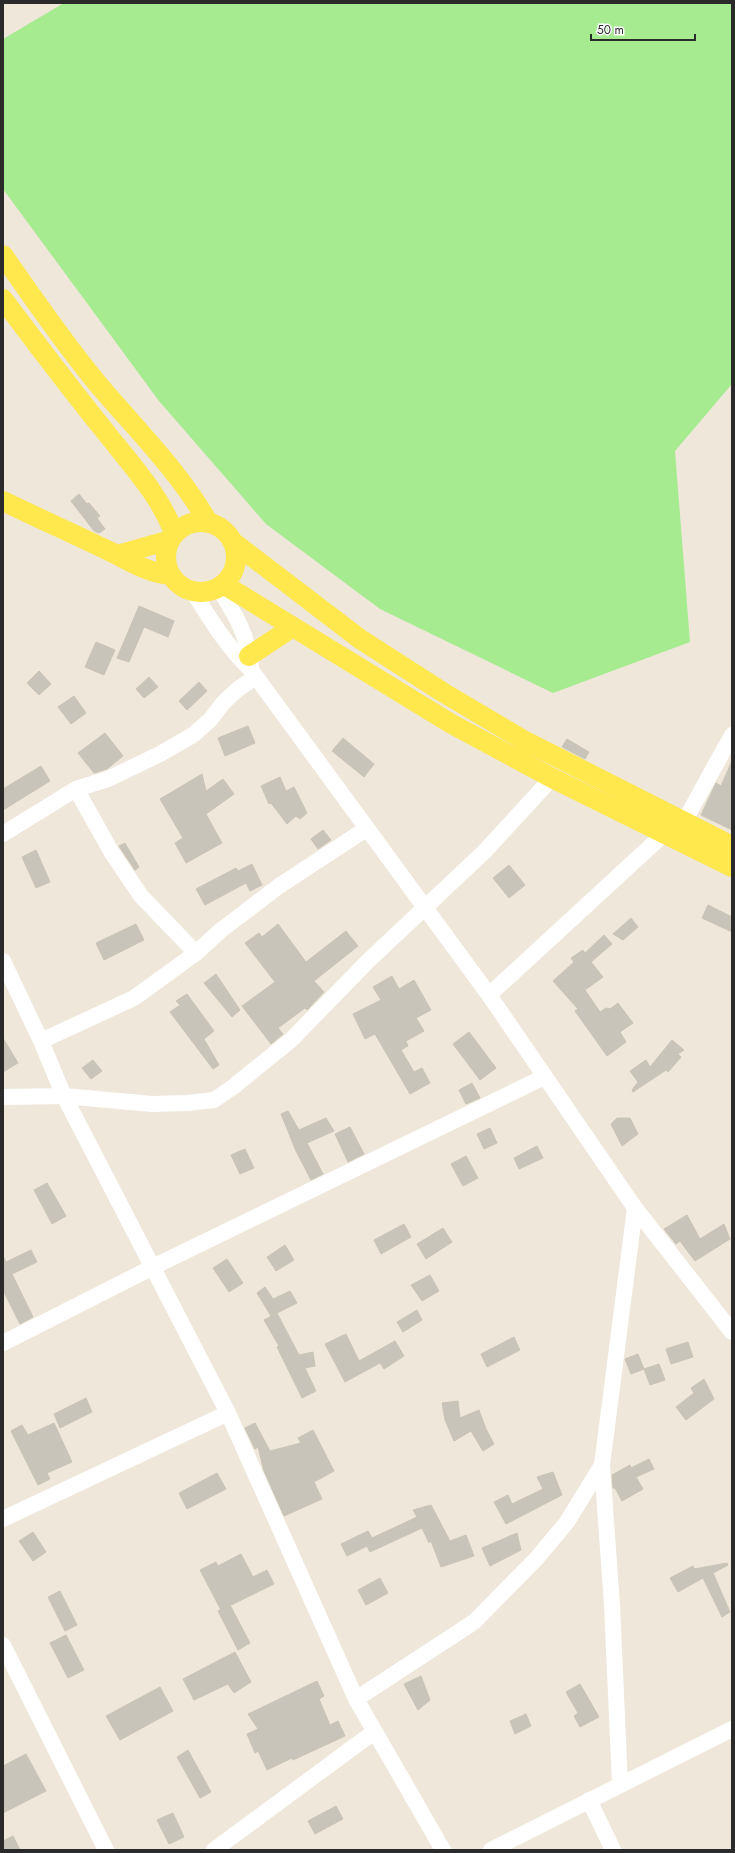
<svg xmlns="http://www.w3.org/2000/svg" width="735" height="1853" font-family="Jost,sans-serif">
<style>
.green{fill:#a6eb90}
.building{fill:#c9c4ba;stroke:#c9c4b4}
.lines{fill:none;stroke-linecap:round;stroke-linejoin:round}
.minor{stroke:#fff;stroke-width:16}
.major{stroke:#ffe74e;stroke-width:20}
</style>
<rect width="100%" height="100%" fill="#eee7da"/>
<!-- green -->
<path class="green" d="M64,3H732V384L675,451L690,642L553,693L380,609L266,524L159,401L3,189V39Z"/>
<!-- building -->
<path class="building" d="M79,494L87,504L89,503L100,516L97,518L105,529L99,533L94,531L71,501Z
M139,606L174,621L168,637L144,627L129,662L117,658Z
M96,642L115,650L104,675L85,667Z
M39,671L51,684L39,695L27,683Z
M149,677L158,687L144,698L136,689Z
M199,682L207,691L187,710L179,701Z
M74,696L86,713L71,724L58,707Z
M248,726L255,743L225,756L218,738Z
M105,733L123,756L107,769L94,773L78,753Z
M343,738L374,764L364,777L332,751Z
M567,739L589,752L585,759L562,747Z
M732,761V830L701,815L716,783L721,786Z
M41,766L50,781L3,810V789Z
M202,774L206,791L223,779L234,794L206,814L222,843L186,863L175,843L183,838L160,799Z
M280,777L286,791L294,787L307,813L300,819L296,816L287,824L271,803L269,804L261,786Z
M323,830L331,840L318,849L311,839Z
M125,843L139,867L135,870L119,846Z
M36,850L50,882L36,888L22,857Z
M252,864L262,885L250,891L246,883L205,905L196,889L236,868L238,871Z
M509,865L525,885L509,898L493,878Z
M708,905L732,917V932L702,918Z
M631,918L638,927L623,940L613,934Z
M136,924L144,940L104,960L96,943Z
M278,924L306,962L346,931L358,946L314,981L324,992L307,1010L305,1008L278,1028L283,1034L271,1044L242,1006L275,982L245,943L259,933L262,937Z
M604,935L612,944L591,962L603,977L585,990L600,1012L606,1008L610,1009L618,1003L633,1023L620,1032L626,1042L607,1056L575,1011L578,1009L553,981L574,962L571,958L583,950L585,953Z
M216,974L240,1010L232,1017L204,983Z
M392,976L399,989L414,980L431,1010L416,1018L424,1031L406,1041L408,1046L401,1050L414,1072L422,1068L430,1083L410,1094L375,1034L365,1039L353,1014L381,1000L373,987Z
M187,994L214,1031L204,1039L219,1065L213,1069L170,1012L180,1005L176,1001Z
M469,1032L496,1068L480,1080L453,1044Z
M3,1038L18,1063L3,1072Z
M672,1040L684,1050L678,1054L681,1057L668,1072L666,1070L633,1092L632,1090L638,1082L630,1071L646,1060L650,1067Z
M93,1060L102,1071L91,1079L82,1068Z
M472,1083L480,1098L466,1104L459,1090Z
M288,1111L299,1130L326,1118L334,1131L307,1143L323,1174L311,1180L296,1151L281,1114Z
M617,1118H630L638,1134L622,1146L611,1124Z
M350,1127L364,1154L348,1162L335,1134Z
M490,1128L497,1143L484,1149L477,1134Z
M537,1146L543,1158L519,1169L514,1158Z
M245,1149L254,1168L240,1174L231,1155Z
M466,1156L478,1178L463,1186L451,1164Z
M47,1183L66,1216L52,1224L34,1190Z
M687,1215L700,1239L724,1224L730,1239L695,1261L680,1241L676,1244L664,1229Z
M404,1224L411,1237L381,1254L374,1240Z
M443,1228L452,1242L426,1259L417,1244Z
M285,1245L294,1260L276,1271L267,1257Z
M31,1250L37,1262L12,1274L33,1317L20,1324L3,1290V1256L6,1262Z
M227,1259L243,1283L229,1292L213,1268Z
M430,1275L439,1291L422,1301L411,1285Z
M265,1287L273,1299L290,1291L297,1303L271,1316L257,1293Z
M417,1310L422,1320L403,1332L397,1322Z
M277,1313L299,1355L313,1352L315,1366L305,1368L316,1391L302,1398L277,1347L279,1346L264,1320Z
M346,1334L359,1361L395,1341L404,1356L384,1369L380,1363L345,1382L325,1344Z
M514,1337L520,1350L487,1367L481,1354Z
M688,1342L693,1357L671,1364L666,1349Z
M638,1354L644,1369L631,1374L625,1359Z
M659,1364L665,1380L650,1385L644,1369Z
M704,1379L714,1399L686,1420L676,1407L694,1393L691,1388Z
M86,1398L92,1412L60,1428L54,1414Z
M458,1401L460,1418L479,1410L486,1429L494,1444L483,1451L471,1431L454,1441L445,1420L442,1403Z
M54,1423L72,1462L47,1473L50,1479L38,1485L11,1431L22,1425L28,1435Z
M255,1423L270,1451L301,1443L298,1438L313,1430L334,1471L314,1482L322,1499L284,1516L264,1471L258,1447L255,1449L245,1428Z
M649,1459L654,1469L636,1477L643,1489L622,1501L615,1488H613L612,1475L630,1465L631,1468Z
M553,1472L562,1495L506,1524L494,1502L508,1495L512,1504L543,1489L537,1477Z
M217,1473L226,1489L187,1509L179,1493Z
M431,1505L450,1541L466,1535L474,1556L441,1567L431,1541L429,1543L422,1528L370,1552L367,1546L347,1556L341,1544L368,1531L372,1538L417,1517L413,1510Z
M33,1532L46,1552L33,1561L19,1541Z
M517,1533L521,1550L490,1566L482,1548Z
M241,1554L253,1577L267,1570L274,1584L221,1610L200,1570L216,1562L218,1566Z
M727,1563L728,1565L713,1573L730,1612L722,1617L703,1578L678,1592L670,1578L693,1566L694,1569Z
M380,1578L388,1593L366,1605L358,1590Z
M60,1591L77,1625L65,1631L48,1597Z
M230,1605L250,1643L238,1650L218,1611Z
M66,1635L84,1670L68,1678L50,1643Z
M235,1652L251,1682L234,1693L228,1684L194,1700L183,1679Z
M421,1676L430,1700L418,1710L404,1684Z
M317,1681L324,1696L319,1699L330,1725L338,1721L345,1736L293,1760L292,1758L267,1770L258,1751L255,1753L247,1734L258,1729L248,1714Z
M580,1684L599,1717L580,1727L574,1716L578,1713L566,1692Z
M160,1687L173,1711L120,1740L106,1716Z
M526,1714L531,1726L515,1734L510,1721Z
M188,1750L211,1792L200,1798L177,1757Z
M26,1754L46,1791L3,1813V1766Z
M336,1806L343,1819L315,1834L308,1821Z
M173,1813L184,1837L169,1844L157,1820Z
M13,1836L20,1850H3V1841Z"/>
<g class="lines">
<!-- minor -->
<path class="minor" d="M218,587C236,616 247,632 251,667
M192,590C210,619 227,647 251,670L489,995L635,1208L602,1465L612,1605L620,1784
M76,789L112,853L141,896L196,953
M684,822L732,735
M3,834L76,789L108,779L160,754L193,735L210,720L223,703L238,689L256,677
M3,961L41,1041L64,1096L228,1413L356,1699L443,1850
M489,995L665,833
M41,1041L134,998L196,953L220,931L279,886L366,829
M3,1097L64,1096L152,1104L188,1103L214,1100L233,1087L291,1040L368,961L484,852L552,778
M635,1208L732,1332
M3,1343L153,1267L544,1077
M3,1519L228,1413
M3,1645L106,1850
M356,1699L474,1622L537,1558L567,1522L602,1465
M589,1800L613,1850
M214,1850L374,1732
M491,1850L732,1729"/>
<!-- major -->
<path class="major" d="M3,255C33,298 63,342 97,383C135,428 179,471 208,522
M3,299C36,343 69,387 104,430C129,462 160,495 174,533
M3,501C38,518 74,534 109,551C130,561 147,573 171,575
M166 557a35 35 0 1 1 70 0a35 35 0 1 1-70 0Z
M233,542L360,639L444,693L525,741L732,846
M117,555L170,540
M223,584L450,723L552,778L732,867
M249,656L293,627"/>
</g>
<!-- border -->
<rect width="735" height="1853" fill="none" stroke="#2a2a2a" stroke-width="8"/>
<!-- scale -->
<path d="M591 34v6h104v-6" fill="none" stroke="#2a2a2a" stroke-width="2"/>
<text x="597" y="34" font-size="12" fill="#2a2a2a" stroke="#ffffff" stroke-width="3" paint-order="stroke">50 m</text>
</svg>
